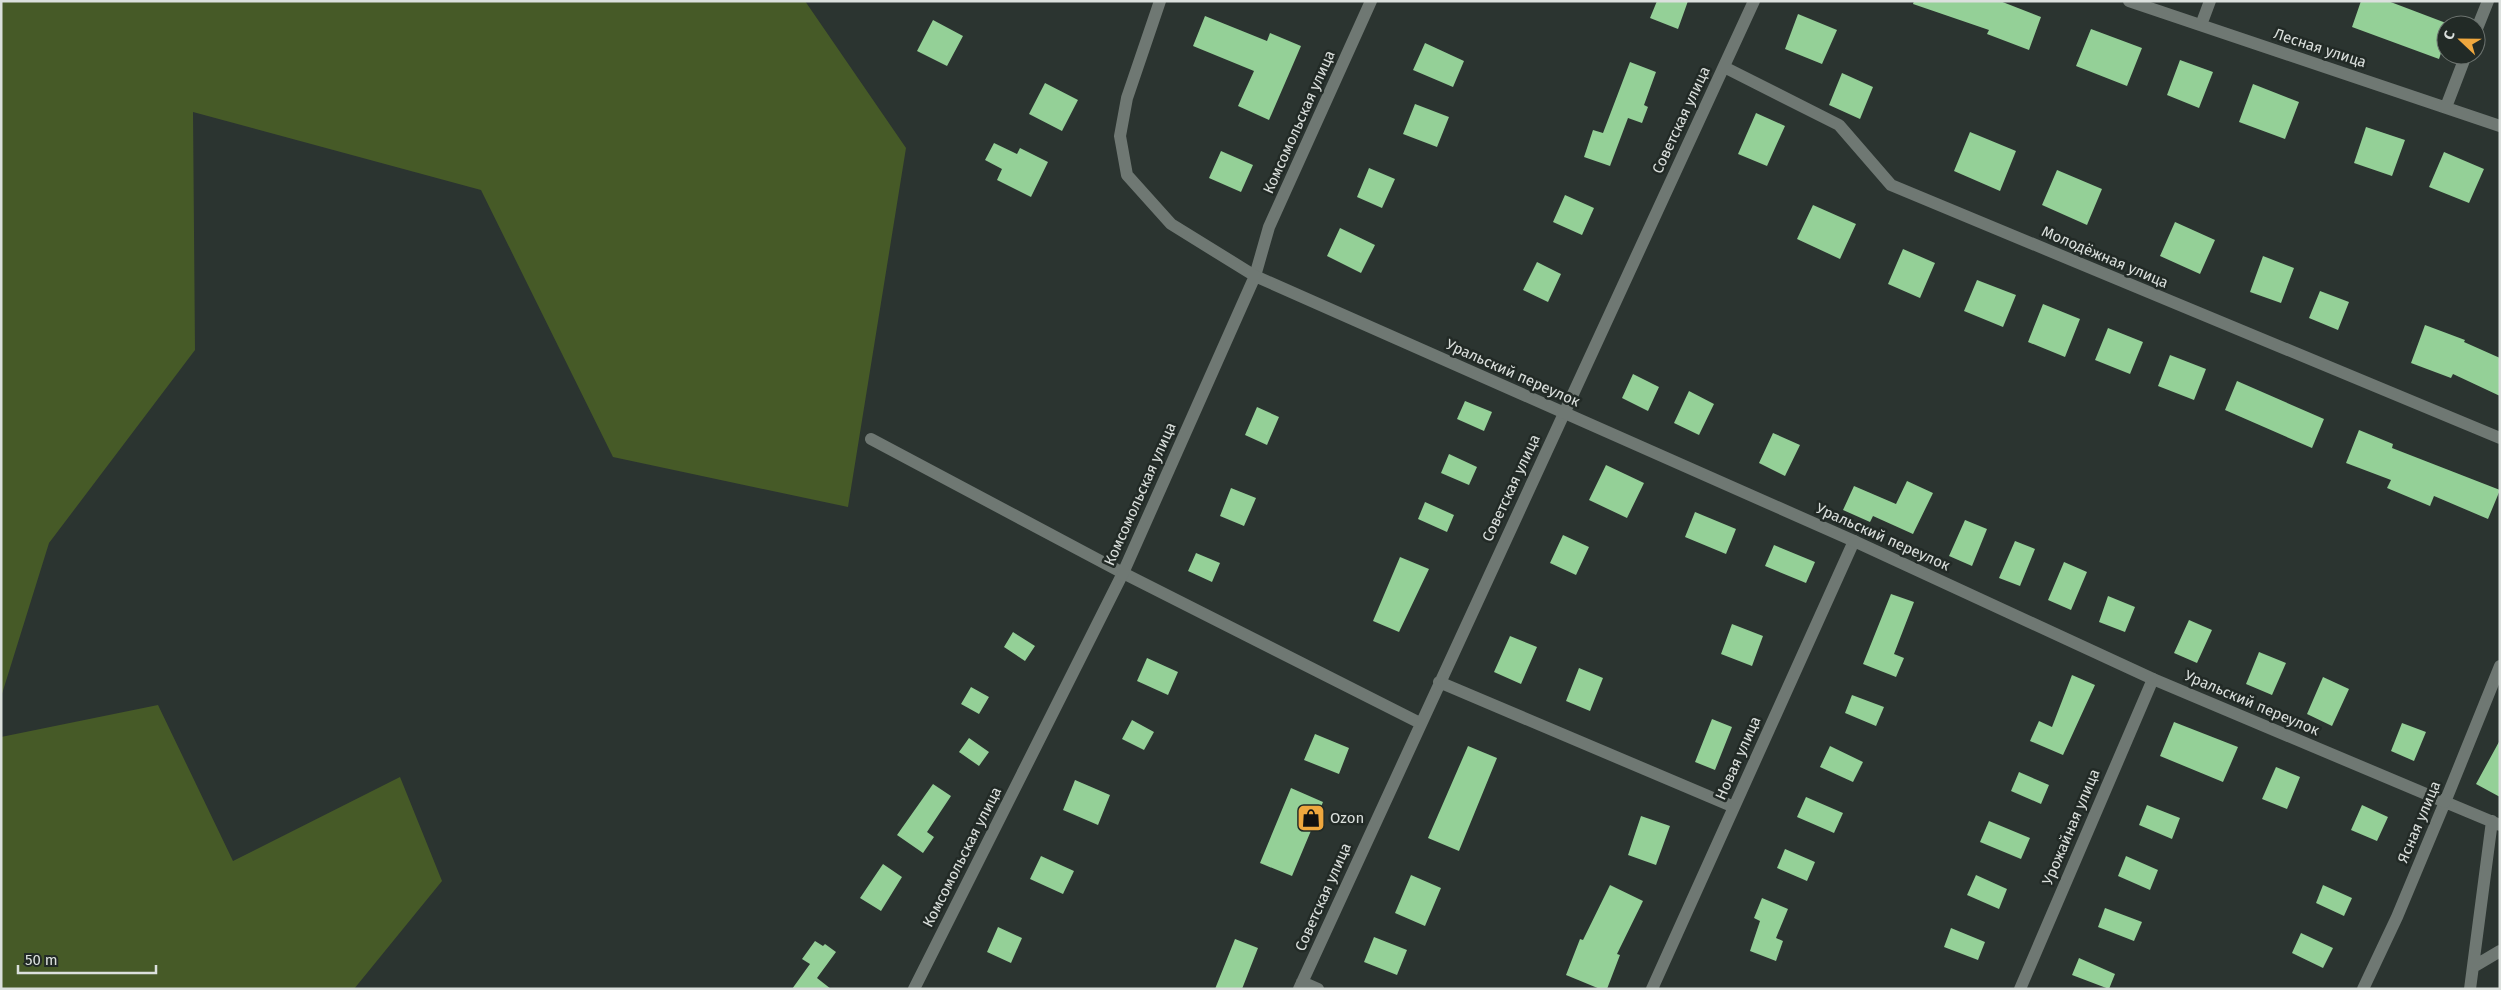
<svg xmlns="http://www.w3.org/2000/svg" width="2501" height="990" font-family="'Fira Sans',sans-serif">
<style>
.green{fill:#465a27}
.building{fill:#94d097}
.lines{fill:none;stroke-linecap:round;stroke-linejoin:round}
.street{stroke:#6f7873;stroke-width:12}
.secondary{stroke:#6f7873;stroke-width:12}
.labels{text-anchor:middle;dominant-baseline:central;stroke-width:5;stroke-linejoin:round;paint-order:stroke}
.street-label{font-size:15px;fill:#dbe0dd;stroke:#222a26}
.poi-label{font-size:15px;fill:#dbe0dd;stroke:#222a26;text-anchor:start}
</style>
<rect width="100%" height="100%" fill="#2b3430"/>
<!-- green -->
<path class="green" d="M1,1H805L906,148L848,507L613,457L481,190L193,112L195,350L49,543L1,697Z
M158,705L233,861L400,777L442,881L354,989H1V737Z"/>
<!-- building -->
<path class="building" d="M1657,1H1688L1678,29L1650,18Z
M1914,1H2000L2041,17L2029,50L1987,34L1989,30L1913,4Z
M2361,1H2388L2446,23V38L2439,59L2352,27Z
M1798,14L1837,30L1822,64L1785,49Z
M1205,16L1267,41L1270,33L1301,46L1269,120L1238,106L1254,71L1193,46Z
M933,20L963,36L947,66L917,51Z
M2091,29L2142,48L2127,86L2076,66Z
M1425,43L1464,61L1453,87L1413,70Z
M2180,60L2213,72L2199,108L2167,95Z
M1630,62L1656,72L1644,105L1648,107L1642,123L1628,118L1610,166L1584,157L1593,130L1603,133Z
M1842,73L1873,87L1860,119L1829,105Z
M1045,83L1078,100L1062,131L1029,114Z
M2253,84L2299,102L2285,139L2239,122Z
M1415,104L1449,117L1437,147L1403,134Z
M1756,113L1785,126L1767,166L1738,154Z
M2366,127L2405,140L2392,176L2354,163Z
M1970,132L2016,151L2000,191L1954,171Z
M994,143L1017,154L1020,148L1048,162L1031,197L997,180L1002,169L985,160Z
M1221,151L1253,165L1241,192L1209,178Z
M2444,152L2484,169L2469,203L2429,187Z
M1369,168L1395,179L1382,208L1357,197Z
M2057,170L2102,189L2087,225L2042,205Z
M1565,195L1594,208L1582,235L1553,222Z
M1813,205L1856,224L1840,259L1797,239Z
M2175,222L2215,240L2200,274L2160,256Z
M1340,228L1375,245L1361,273L1327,256Z
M1903,249L1935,263L1920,298L1888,284Z
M2263,256L2294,268L2281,303L2250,292Z
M1537,262L1561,274L1548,302L1523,290Z
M1977,280L2016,295L2003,327L1964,311Z
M2320,291L2349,302L2338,330L2309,318Z
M2043,304L2080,319L2065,357L2028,342Z
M2425,325L2465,340L2464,342L2500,358V396L2453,374L2451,378L2411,363Z
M2108,328L2143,342L2130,374L2095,360Z
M2170,355L2206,369L2194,400L2158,386Z
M1633,374L1659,387L1648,411L1622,398Z
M2237,381L2324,419L2312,448L2225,410Z
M1689,391L1714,404L1699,435L1674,423Z
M1465,401L1492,412L1484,431L1457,419Z
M1257,407L1279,417L1267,445L1245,435Z
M2359,430L2393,444L2392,448L2500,490L2488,519L2434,496L2430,506L2387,488L2391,480L2346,463Z
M1773,433L1800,445L1785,476L1759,463Z
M1449,454L1477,467L1469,485L1441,473Z
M1606,465L1644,483L1627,518L1589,500Z
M1907,481L1933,493L1913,534L1873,516L1870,522L1843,510L1854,486L1896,504Z
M1231,488L1256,498L1244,526L1220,516Z
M1425,502L1454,515L1447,532L1418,519Z
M1695,512L1736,529L1726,554L1685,537Z
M1965,520L1987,529L1972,566L1949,556Z
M1563,535L1589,547L1576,575L1550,563Z
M2015,541L2035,549L2020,586L1999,578Z
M1774,545L1815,562L1806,583L1765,566Z
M1196,553L1220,563L1212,582L1188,571Z
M1400,557L1429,569L1399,632L1373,621Z
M2064,562L2087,572L2071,610L2048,600Z
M1891,594L1914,602L1894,654L1904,658L1896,677L1863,664Z
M2108,596L2135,607L2125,632L2099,622Z
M2189,620L2212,630L2197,663L2174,653Z
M1732,624L1763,636L1752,666L1721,654Z
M1013,632L1035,646L1025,661L1004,647Z
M1510,636L1537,647L1521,684L1494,672Z
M2259,652L2286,663L2272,695L2246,684Z
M1147,658L1178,672L1168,695L1137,681Z
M1579,668L1603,678L1590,711L1566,701Z
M2072,675L2095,685L2063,755L2030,741L2039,721L2052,727Z
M2323,677L2349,689L2332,726L2307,714Z
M971,687L989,697L979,714L961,704Z
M1852,695L1884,707L1876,726L1845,713Z
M1712,719L1732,727L1715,770L1695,762Z
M1132,720L1154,732L1144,750L1122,739Z
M2174,722L2238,747L2223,782L2160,756Z
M2402,723L2426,732L2414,761L2391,751Z
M1315,734L1349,748L1339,774L1304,760Z
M969,738L989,752L979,766L959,752Z
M2500,740V797L2476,784Z
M1468,746L1497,758L1459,851L1428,838Z
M1830,746L1863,762L1853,782L1820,767Z
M2276,767L2300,777L2287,809L2262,799Z
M2019,772L2049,785L2041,804L2011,791Z
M1075,780L1110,795L1098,825L1063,810Z
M933,784L951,796L927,832L934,837L923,853L897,835Z
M1291,788L1323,802L1292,876L1260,863Z
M1806,797L1843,813L1834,833L1797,817Z
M2147,805L2180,818L2172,839L2139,825Z
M2362,805L2388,817L2377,841L2351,830Z
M1641,816L1670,826L1656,865L1628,855Z
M1989,821L2030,838L2021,859L1980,842Z
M1785,849L1815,862L1807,881L1777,868Z
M1041,856L1074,871L1063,894L1030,879Z
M2126,856L2158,870L2150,890L2118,876Z
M883,864L902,877L881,911L860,898Z
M1411,875L1441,888L1425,926L1395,913Z
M1976,875L2007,889L1999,909L1967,895Z
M1610,885L1643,901L1617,954L1620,955L1607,989H1600L1566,975L1580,939L1583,940Z
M2323,885L2352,898L2344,916L2316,903Z
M1762,898L1788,909L1776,938L1783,941L1776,961L1750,951L1760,921L1754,918Z
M2105,908L2142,922L2134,941L2098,927Z
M998,927L1022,938L1011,963L987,952Z
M1951,928L1985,942L1978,960L1944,947Z
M2301,933L2333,948L2323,968L2292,953Z
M1374,937L1407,950L1397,975L1364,962Z
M1235,939L1258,948L1242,989H1215Z
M815,941L823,946L825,944L836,952L817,978L831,989H792L810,964L802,959Z
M2079,958L2115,974L2109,989L2072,975Z"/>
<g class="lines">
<!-- street -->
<path class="street" d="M2129,1L2500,126
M2201,25L2210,1
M2476,31L2488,1
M1724,67L1839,125L1891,185L2500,438
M2446,107L2466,55
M1255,276L1269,227L1371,1
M871,439L1123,573L1420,723
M1439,682L1734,807
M2473,967L2500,951
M1302,982L1318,989
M1299,989L1754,1
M1652,989L1854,541
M2020,989L2153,679
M2363,989L2397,917L2445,802L2500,825
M2470,989L2492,821"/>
<!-- secondary -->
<path class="secondary" d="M1160,1L1127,98L1120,136L1127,175L1171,224L1255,276L1854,541L2153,679L2445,802L2500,666
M914,989L1123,573L1255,276"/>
</g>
<!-- icons -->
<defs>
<symbol id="shop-square" viewBox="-11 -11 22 22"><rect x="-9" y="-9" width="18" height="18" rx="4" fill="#efa73e" stroke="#222a26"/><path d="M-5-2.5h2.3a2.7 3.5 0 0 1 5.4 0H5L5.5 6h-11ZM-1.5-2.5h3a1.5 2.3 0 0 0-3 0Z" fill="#111"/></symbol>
</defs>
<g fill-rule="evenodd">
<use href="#shop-square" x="1295" y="802" width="32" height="32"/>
</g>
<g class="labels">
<!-- street labels -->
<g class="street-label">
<text transform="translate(2320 48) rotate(18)">Лесная улица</text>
<text transform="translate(1681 120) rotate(-65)">Советская улица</text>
<text transform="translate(1299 122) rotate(-66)">Комсомольская улица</text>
<text transform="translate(2105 257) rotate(23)">Молодёжная улица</text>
<text transform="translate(1513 373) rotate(24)">Уральский переулок</text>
<text transform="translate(1511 488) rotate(-65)">Советская улица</text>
<text transform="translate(1140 494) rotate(-66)">Комсомольская улица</text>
<text transform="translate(1883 537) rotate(24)">Уральский переулок</text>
<text transform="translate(2252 703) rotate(23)">Уральский переулок</text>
<text transform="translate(1738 758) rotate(-66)">Новая улица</text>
<text transform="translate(2419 822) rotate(-67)">Ясная улица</text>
<text transform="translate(2071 827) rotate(-67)">Урожайная улица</text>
<text transform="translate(962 857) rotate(-63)">Комсомольская улица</text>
<text transform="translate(1323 897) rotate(-66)">Советская улица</text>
</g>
<!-- poi labels -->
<g class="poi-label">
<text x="1330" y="818">Ozon</text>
</g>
</g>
<!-- border -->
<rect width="2501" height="990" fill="none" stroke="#dbe0dd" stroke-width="5"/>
<!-- north arrow -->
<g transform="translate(2461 40) rotate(292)"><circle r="24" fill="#222a26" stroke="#6c736f"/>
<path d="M0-4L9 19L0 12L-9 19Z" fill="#efa73e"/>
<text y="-8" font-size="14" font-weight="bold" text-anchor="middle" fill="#dbe0dd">С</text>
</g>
<!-- scale -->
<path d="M18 965v8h138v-8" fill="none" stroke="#dbe0dd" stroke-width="2.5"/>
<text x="25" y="965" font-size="15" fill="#dbe0dd" stroke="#222a26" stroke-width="4" paint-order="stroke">50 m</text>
</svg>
